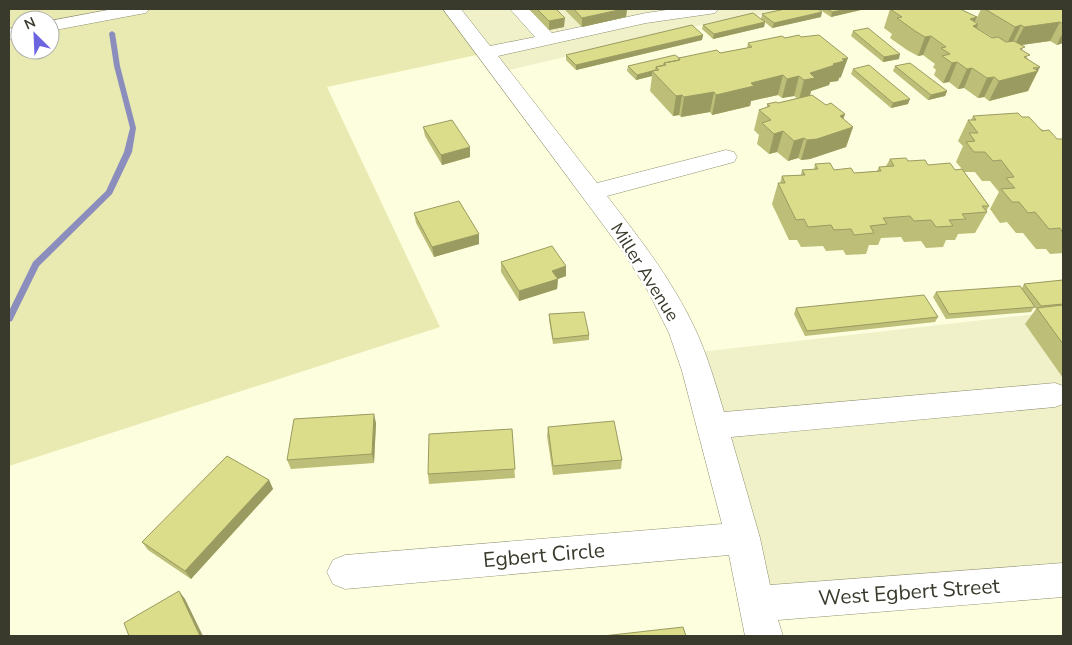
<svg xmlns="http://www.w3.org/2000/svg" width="1072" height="645" font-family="'Nunito Sans',sans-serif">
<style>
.built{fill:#f0f1c9}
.green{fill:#e9eab1;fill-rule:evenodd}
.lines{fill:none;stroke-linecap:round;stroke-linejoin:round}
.stream{fill:#8b8ebd;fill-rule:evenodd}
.minor-casing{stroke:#8d8e70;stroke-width:1}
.major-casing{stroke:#8d8e70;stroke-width:1}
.minor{fill:#fff;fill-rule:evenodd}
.major{fill:#fff;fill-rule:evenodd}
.wall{fill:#bdbe77;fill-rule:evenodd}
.shaded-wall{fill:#9a9b61}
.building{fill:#dcdd8a;stroke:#9a9b61}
.labels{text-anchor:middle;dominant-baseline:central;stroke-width:5;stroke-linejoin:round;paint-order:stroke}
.street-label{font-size:18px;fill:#39392c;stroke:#fff}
.near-street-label{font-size:21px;fill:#39392c;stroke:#fff}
</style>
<rect width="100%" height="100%" fill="#fdfedd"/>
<!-- built -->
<path class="built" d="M452,9H794L697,26L500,72Z
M1063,311V580L756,604L690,353Z"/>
<!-- green -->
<path class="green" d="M9,9H448L486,53L327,87L440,327L9,466ZM20,20H50V50H20Z"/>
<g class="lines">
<!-- stream -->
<path class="stream" d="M112,31L115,33L120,66L136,128L132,152L112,194L39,266L13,319L12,321L9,322V311L33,262L106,191L124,152L130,128L114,66L109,33Z"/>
<defs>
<path id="minor" d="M443,9H461L490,46L535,37L510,9H529L552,33L646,13L673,9H718L715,13L709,14L646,23L498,56L597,183L726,150L734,152L737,157L734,162L607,196C640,239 674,282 697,333C708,358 716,385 724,412L1055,383L1063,386V404L1055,407L731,437L760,538L770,585L1063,563V597L778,620L783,636H745L729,555L345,589L333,584L327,572L333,560L345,555L722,524L682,371L669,333L649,293L624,253Z"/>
<path id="major" d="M113,9H149L146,13L140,14L50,31V21Z
M20,26V38L9,39V29Z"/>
</defs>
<!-- minor casing -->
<use href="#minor" class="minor-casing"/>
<!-- major casing -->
<use href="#major" class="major-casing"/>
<!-- minor -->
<use href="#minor" class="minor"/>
<!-- major -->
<use href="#major" class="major"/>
</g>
<!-- wall -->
<path class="wall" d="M529,9H556L564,27L549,30Z
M564,9H627L626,17L582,27Z
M819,9H865L831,17Z
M890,9L977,17L975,22L981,9H1063V43L1057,45L1050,41L1021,45L1023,51L1028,59L1037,71L1028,91L989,101L984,97L978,98L964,88L958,89L949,82L943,83L934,75L936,70L933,67L935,64L923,55L918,56L907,50L890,38L892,34L884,28ZM977,28L993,38H992Z
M762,14L821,17L772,28L761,19Z
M765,22L764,27L713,39L702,29L703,25Z
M853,31L899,59L883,62L851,36Z
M703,35L702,40L576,70L566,60V55Z
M748,43L841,77L839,78L838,81L830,82L829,85L811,91L810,95L826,105L845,114L843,119L853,127L846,147L810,159L801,160L798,158L788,161L777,152L769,154L757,144L759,135L754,130L759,110L767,107V104L778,103L797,98L794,96L782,98L778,95L751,101L750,106L712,115L710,112L681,117L679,115L673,116L650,91L652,76L636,80L627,71L628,66L679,58L720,53L747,48Z
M895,66L947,91L945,96L928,100L893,71Z
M853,69L908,104L891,108L851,74Z
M973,116L1022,117L1057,139H1063V253L1050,254L1046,249H1036L1023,233H1016L1007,222L1000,223L990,209L999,192L990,181H982L975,172H964L989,206L986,212H987L975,233L958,234L955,240H946L943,247L926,248L921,241L904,242L901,237L881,238L878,245H869L866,254L846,255L843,250L826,251L823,246L801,247L797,240H789L772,204L778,183H780L782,176L801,175L802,170L814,169L815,164L834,170L854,173L877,171L879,167L886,166L890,159L955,170L962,169L956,162L963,146L958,141L968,120H971Z
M423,127L470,157L442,165L425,136Z
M414,213L479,244L434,257L416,223Z
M501,262L566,266V276L558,279L557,289L519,301L501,272Z
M1063,280V378L1025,324L1036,309L1034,307L1031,312L946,319L933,297L936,292L1022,288L1024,284Z
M796,308L938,317L935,322L805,336L794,314Z
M549,314L589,335V340L553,344L549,320Z
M376,423L374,463L291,469L287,460Z
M548,427L622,460L621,469L553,475L547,436Z
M512,429L515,478L429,484L428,474Z
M269,480L273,489L191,579L148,550L142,542Z"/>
<!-- shaded-wall -->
<path class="shaded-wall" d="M623,9H627L626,17L582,27V18Z
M847,9H865L831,17L832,12Z
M822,12L821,17L772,28L774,23Z
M977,17L973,26L978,24L970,44V19Z
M565,18L564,27L549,30V21Z
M765,22L764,27L713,39L714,34Z
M1060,22L1050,41L1014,46L1024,27Z
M1021,25L1012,44L1006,46L1015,27Z
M1063,33V43L1057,45L1060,38Z
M703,35L702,40L576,70V65Z
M931,36L923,55L918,56L925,37Z
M900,54L899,59L883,62L884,57Z
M848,58L841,77L839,78L838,81L830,82L829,85L811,91L809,98L799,100L804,80L810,73L842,59Z
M957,62L949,82L943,83L952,63Z
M1040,67L1028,91L989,101L999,81Z
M972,68L964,88L958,89L967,69Z
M652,71V76L636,80L637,75Z
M783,75L778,95L751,101L750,106L712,115L716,95L751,83Z
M799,76L794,96L782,98L787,79Z
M994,77L984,97L978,98L987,78Z
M947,91L945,96L928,100L931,95Z
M714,92L710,112L681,117L684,97Z
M682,95L679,115L673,116L676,96Z
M910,99L908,104L891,108L893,103Z
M845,114L839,131L853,127L846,147L810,159L801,160L807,140L840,116Z
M783,131L777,152L769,154L774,134Z
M804,138L798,158L788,161L794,141Z
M470,147V157L442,165L441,155Z
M479,234V244L434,257L432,247Z
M566,266V276L552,281V271Z
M558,279L557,289L519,301V291Z
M374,414L376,423L374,463L372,454Z
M269,480L273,489L191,579L185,571Z
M179,591L185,599L203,636H200Z"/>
<!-- building -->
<path class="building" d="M537,9H556L565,18L549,21Z
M574,9H623L582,18Z
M785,9H818L822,12L774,23L762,14Z
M827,9H847L832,12Z
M890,9H960L977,17L970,19L978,24L973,26L992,38L998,37L1006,42L1014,41L1025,47L1020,49L1030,55L1024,57L1040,67L1033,68L1038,71L999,81L994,77L987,78L972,68L967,69L957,62L952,63L942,56L950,54L941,48L946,47L931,36L925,37L915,31L897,18L902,17Z
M985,9H1063V24L1060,22L1024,27L1021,25L1015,27Z
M753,13L765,22L714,34L703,25Z
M692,25L703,35L576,65L566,55Z
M868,28L900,54L884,57L853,31Z
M799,35L801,37L819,35L848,58L842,59L844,61L833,64L835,65L810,73L815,78L804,80L799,76L787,79L783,75L751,83L754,86L716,95L714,92L684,97L682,95L676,96L652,71L659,70L656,67L666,65L664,63L680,60L679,58L717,50L720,53L752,47L748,43L782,36L785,38Z
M675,55L679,58V60L664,63V65L656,67V70L637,75L628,66Z
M910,63L947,91L931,95L895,66Z
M869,65L910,99L893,103L853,69Z
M812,95L826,105L831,103L845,114L840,116L853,127L817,139L807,140L804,138L794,141L783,131L774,134L762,123L771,120L759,110L770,106L767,104L776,102L778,103Z
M1018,113L1022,117H1029L1042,131L1049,130L1057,139H1063V146H1062L1063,147V155H1062L1063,157V233L1060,228L1049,229L1035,212L1028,213L1019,202H1012L1001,189L1015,188L1006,178L1014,177L1001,160L993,161L985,152H974L966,142L975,141L969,133H978L968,120H976L973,116Z
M452,120L470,147L441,155L423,127Z
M906,158L908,161L925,160L928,165L950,163L955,170L962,169L989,206H982L987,212L962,214L966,219L949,220L953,226L936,227L931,220L914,221L910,216L883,218L887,224L870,226L874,233L854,235L851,229L834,230L831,225L808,227L804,219L796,220L778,183H785L782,176L805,175L802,170L818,169L815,164L830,163L834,170L851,168L854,173L881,171L879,167L894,166L890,159Z
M459,201L479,234L432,247L414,213Z
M552,246L566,266L552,271L558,279L519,291L501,262Z
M1063,280V304L1041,306L1024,284Z
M1020,286L1035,307L949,314L936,292Z
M924,295L938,317L807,331L796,308Z
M1063,305V344L1037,308Z
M584,312L589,335L553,339L549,314Z
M374,414L372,454L287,460L294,419Z
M614,421L622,460L553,466L548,427Z
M512,429L515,469L428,474L429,434Z
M227,456L269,480L185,571L142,542Z
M179,591L200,636H129L124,623Z
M683,627L686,636H603Z"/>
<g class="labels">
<!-- street labels -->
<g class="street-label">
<text transform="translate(645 272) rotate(58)">Miller Avenue</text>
</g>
<!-- near-street labels -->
<g class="near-street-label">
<text transform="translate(544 555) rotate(-5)">Egbert Circle</text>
<text transform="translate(909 592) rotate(-4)">West Egbert Street</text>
</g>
</g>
<!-- border -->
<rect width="1072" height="645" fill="none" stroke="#39392c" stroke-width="20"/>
<!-- north arrow -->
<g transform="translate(35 35) rotate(336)"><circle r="24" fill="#ffffff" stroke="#b0b0ab"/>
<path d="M0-4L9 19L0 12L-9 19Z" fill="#6b65df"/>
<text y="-8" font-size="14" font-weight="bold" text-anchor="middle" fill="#39392c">N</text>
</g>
</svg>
